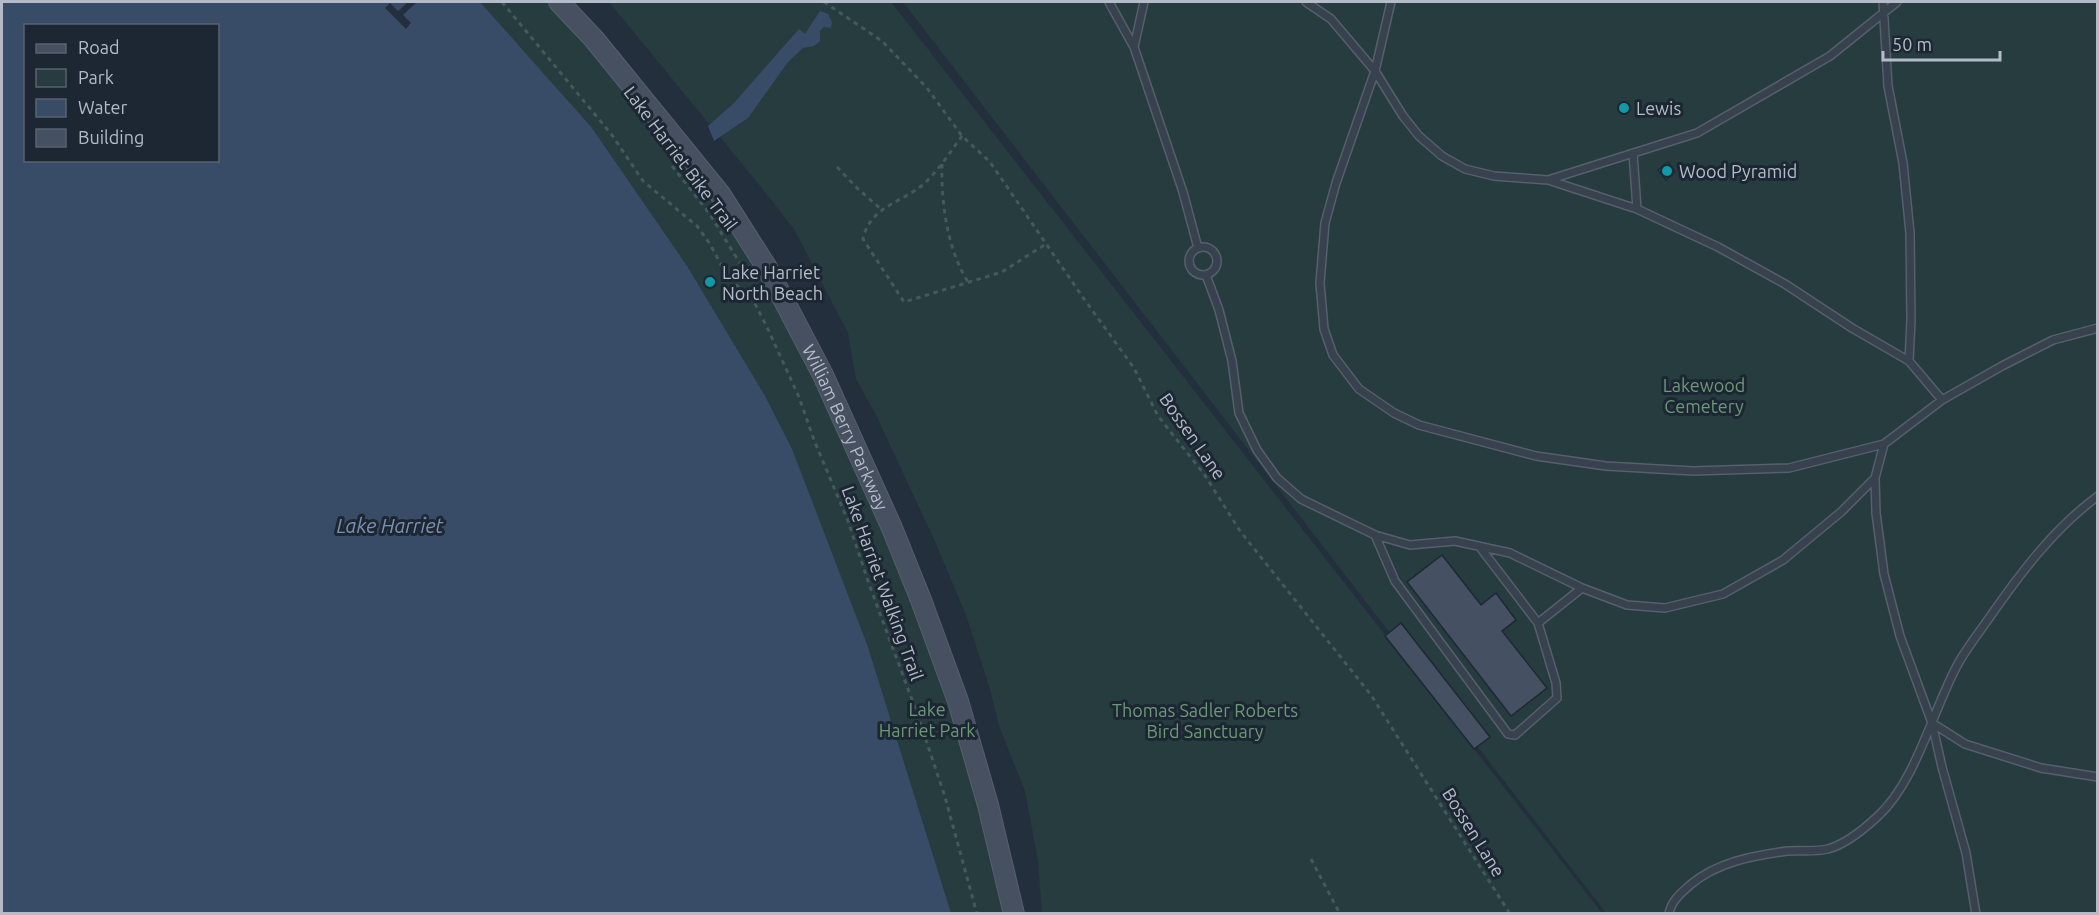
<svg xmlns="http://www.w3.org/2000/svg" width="2099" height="915" font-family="Ubuntu,sans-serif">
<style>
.green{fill:#263c3f}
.water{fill:#394c67;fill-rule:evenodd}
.pier{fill:#242f3e}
.building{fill:#455162;stroke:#1f2835;stroke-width:1.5}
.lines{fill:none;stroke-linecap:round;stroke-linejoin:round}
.lane-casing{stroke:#565f6c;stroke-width:10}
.secondary-casing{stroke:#565f6c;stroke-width:22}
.path{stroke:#44595c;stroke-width:3;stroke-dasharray:4.5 4.5;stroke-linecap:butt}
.lane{stroke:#38414e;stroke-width:7}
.secondary{stroke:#465061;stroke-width:20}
.culture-dot{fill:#0f9aa8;stroke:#1d2633;stroke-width:2}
.labels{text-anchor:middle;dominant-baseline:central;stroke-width:6;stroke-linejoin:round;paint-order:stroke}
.poi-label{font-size:18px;fill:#b4bcc9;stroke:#1d2633;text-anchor:start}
.street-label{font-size:18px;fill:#b4bcc9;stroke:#1d2633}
.park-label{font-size:18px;fill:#6b9a76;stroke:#1d2633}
.water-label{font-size:20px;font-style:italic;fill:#7c92b1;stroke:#1d2633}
</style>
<rect width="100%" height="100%" fill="#242f3e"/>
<!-- green -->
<path class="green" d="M480,2H559L767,268L921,600L1014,913H951L868,647L518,46Z
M609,2H891L1602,913H1042L1038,861L1025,791L999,726L990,689L966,615L933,537L876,415L856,379L848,333L794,229L761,187Z
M903,2H2097V913H1606Z"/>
<!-- water -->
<path class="water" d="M2,2H480L592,128L687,266L765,396L792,449L868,647L951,913L2,914ZM26,26H218V160H26Z
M820,11L828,14L832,22L831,28L824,27L820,31V41L814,46L803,48L788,62L748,118L714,141L708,126L734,103L799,29L805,34Z"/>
<!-- pier -->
<path class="pier" d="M408,2H417L403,15L411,23L406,29L385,8L390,3L398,11Z"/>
<!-- building -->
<path class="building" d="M1668,162L1675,172L1666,180L1658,170Z
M1442,555L1481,605L1496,593L1516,620L1502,631L1547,688L1511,716L1407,582Z
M1401,623L1490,737L1474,749L1385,636Z"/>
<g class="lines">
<defs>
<path id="lane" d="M1109,2L1134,47L1183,192L1198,248
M1306,2L1331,19L1375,71L1403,116L1419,136L1442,156L1465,169L1494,176L1548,180L1637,209L1718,247L1785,284L1852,328L1909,361L1942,400
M1391,2L1375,71L1336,183L1325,223L1320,283L1324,329L1333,355L1359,389L1394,413L1419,425L1536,456L1606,466L1693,471L1789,468L1884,444L1942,400L2002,366L2053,340L2098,328
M1883,2L1888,86L1903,163L1910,233L1911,320L1909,361
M1134,47L1144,2
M1633,153L1637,209
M1548,180L1697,133L1830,56L1897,2
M1189 261a14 14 0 1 1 28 0a14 14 0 1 1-28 0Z
M1206,275L1219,310L1232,361L1239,413L1257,450L1277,478L1301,499L1375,535L1410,545L1455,541L1510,553L1582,588L1627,605L1665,608L1723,594L1783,560L1841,512L1875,478
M1884,444L1875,478L1876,513L1884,574L1900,636L1932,723L1942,767L1966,853L1976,914
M1375,535L1395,581L1508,734L1515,735L1557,698L1556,683L1538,623L1479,546
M1538,623L1582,588
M1932,723L1965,744L2041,768L2098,777
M1669,914C1671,901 1681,893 1690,885C1717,862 1752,856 1787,851C1800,850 1815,852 1828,849C1846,844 1863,830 1877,817C1917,781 1933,708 1959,662C1967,648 1978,634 1987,621C2019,575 2053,529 2098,496"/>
<g id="secondary">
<path id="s1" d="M559,2L594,39L720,194L767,268L823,375L892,528L921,600L958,701L988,805L1014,914"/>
</g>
</defs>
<!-- lane casing -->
<use href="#lane" class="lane-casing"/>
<!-- secondary casing -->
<use href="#secondary" class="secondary-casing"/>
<!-- path -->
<path class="path" d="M502,2L612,135L643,181L697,226L710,244L727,276L754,302L766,325L799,397L814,440L848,521L869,584L918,716L945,797L977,914
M824,2L882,41L927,88L962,136L990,162L1084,299L1134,368L1158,416L1204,474L1240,531L1371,695L1510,914
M962,136C951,151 940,168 927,181C906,202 870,205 863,239L904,302L1002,272L1046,244
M942,164C941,202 947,249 968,282
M672,166L709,213L762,299
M837,167L857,188L882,210
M1311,859L1340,914"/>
<!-- lane -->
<use href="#lane" class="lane"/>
<!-- secondary -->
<use href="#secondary" class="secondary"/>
</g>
<!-- markers -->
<g class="culture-dot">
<circle cx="1624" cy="108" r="6"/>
<circle cx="1667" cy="171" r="6"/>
<circle cx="710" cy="282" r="6"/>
</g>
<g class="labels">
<!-- poi labels -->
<g class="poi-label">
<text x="1636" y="108">Lewis</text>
<text x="1679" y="171">Wood Pyramid</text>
<text x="722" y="272">Lake Harriet<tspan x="722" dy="21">North Beach</tspan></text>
</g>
<!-- street labels -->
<g class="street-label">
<text transform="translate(681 158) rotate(53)">Lake Harriet Bike Trail</text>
<text stroke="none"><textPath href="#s1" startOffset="516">William Berry Parkway</textPath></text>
<text transform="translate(1193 436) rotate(55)">Bossen Lane</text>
<text transform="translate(883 583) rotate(70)">Lake Harriet Walking Trail</text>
<text transform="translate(1474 832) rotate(58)">Bossen Lane</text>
</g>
<!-- park labels -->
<g class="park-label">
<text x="1704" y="385">Lakewood<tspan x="1704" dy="21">Cemetery</tspan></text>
<text x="927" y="709">Lake<tspan x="927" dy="21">Harriet Park</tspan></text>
<text x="1205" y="710">Thomas Sadler Roberts<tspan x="1205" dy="21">Bird Sanctuary</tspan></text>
</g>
<!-- water labels -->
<g class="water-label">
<text x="390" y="525">Lake Harriet</text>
</g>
</g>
<!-- border -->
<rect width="2099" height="915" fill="none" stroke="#b4bcc9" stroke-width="6"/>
<!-- legend -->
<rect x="24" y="24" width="195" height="138" fill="#1d2633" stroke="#59626f" stroke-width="1.5"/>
<rect x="36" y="44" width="30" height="9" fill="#465061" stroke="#59626f" stroke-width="1.5"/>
<text x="78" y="54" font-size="18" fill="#b4bcc9">Road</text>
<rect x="36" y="69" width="30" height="18" fill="#263c3f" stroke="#59626f" stroke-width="1.5"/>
<text x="78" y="84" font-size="18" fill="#b4bcc9">Park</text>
<rect x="36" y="99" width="30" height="18" fill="#394c67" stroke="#59626f" stroke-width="1.5"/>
<text x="78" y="114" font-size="18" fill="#b4bcc9">Water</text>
<rect x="36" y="129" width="30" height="18" fill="#455162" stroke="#59626f" stroke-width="1.5"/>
<text x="78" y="144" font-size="18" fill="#b4bcc9">Building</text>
<!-- scale -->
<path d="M1883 51v9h117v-9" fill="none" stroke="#b4bcc9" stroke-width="3"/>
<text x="1892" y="51" font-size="18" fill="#b4bcc9" stroke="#1d2633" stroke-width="4.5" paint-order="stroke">50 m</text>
</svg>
